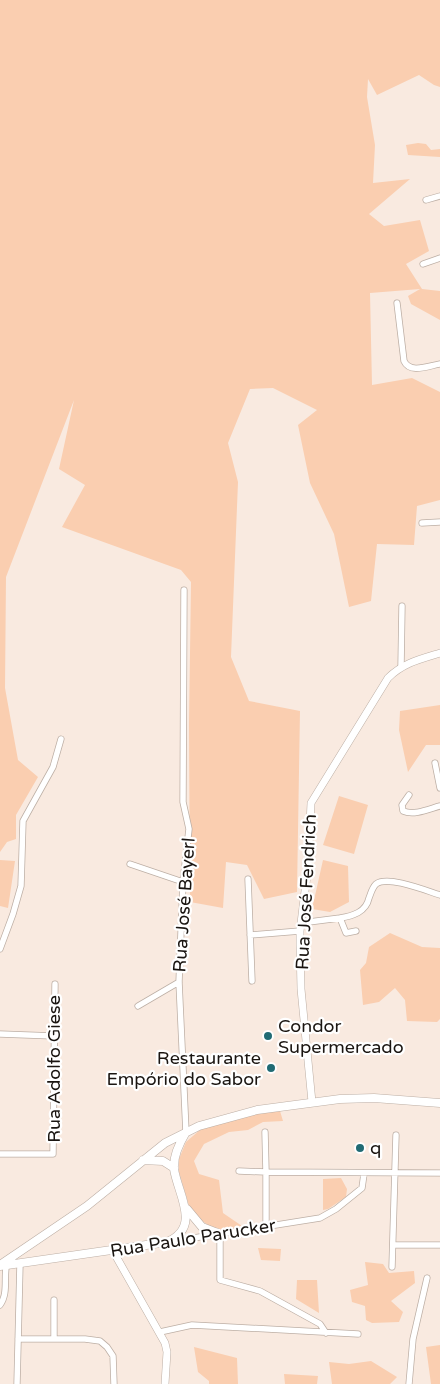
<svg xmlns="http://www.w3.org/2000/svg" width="440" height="1384" font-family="'Varela Round',sans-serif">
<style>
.green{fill:#faceb0}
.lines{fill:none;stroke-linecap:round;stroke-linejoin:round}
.minor-casing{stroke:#bdafa5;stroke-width:7}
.tertiary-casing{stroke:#bdafa5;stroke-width:8}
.secondary-casing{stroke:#bdafa5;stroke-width:9}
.minor{stroke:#fff;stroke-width:5.5}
.tertiary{stroke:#fff;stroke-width:7}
.secondary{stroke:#fff;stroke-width:8}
.poi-dot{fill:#216b74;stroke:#fff;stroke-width:2}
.labels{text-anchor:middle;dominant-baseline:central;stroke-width:4.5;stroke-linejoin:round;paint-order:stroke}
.street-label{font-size:18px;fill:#1a1511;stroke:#fff}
.poi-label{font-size:18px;fill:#1a1511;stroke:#fff;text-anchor:start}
</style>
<rect width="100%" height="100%" fill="#f9eae0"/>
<!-- green -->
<path class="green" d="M0,0H440V87L434,85L419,75L377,95L368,79L367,97L375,145L373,183L410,179L369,214L384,226L420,220L429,251L406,264L422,289L440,291V320L411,304L408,296L420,289L370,293L372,385L412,378L440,392V500L417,506L414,545L377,544L371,601L349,607L334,534L310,483L298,425L317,410L273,388L250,389L228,443L238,482L231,657L249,701L300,711L297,892L264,899L247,865L226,862L223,908L190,902L189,724L191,582L181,570L62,527L85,485L59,469L74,400L6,577L5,688L18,760L38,777L16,815V839L7,842L0,852Z
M418,143L426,144L431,150L440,149V157L408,155L406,145Z
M440,705V745H426L408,772L399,730L400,711Z
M339,796L368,805L354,854L323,845Z
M0,860L15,861L8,908L0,906Z
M323,860L348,866L349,902L330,912L312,909Z
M390,933L422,947L440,948V1019L437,1022L407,1021L405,1000L395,988L379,1002L363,1005L360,970L366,963L369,947Z
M280,1111L283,1121L263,1122L248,1130L229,1132L204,1144L194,1161L199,1174L219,1180L223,1213L242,1226L224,1231L211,1227L198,1218L189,1206L179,1172V1159L186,1142L201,1129L260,1113Z
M341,1178L347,1189L346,1197L328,1209L323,1210V1179Z
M258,1248L281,1249L280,1261L261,1260Z
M365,1262L383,1264L389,1273L414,1271L415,1283L391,1301L403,1312L399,1322L372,1323L366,1320L365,1306L352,1302L350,1290L368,1285Z
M297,1280H317L319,1313L296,1299Z
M440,1345V1384H431L426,1347Z
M194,1347L237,1358L238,1384H209V1381L198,1372Z
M371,1361L397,1377L390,1384H332L329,1362L349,1364Z
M284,1374L318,1376L317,1384H285Z"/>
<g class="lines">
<defs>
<path id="minor" d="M426,200L440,196
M423,264L440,258
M397,303L404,361C410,374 428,366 440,364
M422,523L440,522
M184,590L183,802L189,829L183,882L179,982L186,1132
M401,666L402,606
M435,763L440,788
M409,795L402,805L403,811C414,816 429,809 440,806
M130,864L183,882
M248,879L252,981
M340,918C353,916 366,912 369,898C371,893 372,888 376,884C388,875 427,891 440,895
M301,923L340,918L346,933L356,931
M250,935L300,931
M0,949L13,914L21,886L23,821L53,767L61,739
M138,1006L179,982
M0,1034L54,1036
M0,1154H53L55,984
M239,1171L266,1172L265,1132
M266,1227V1172L440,1173
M220,1234V1280L260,1291L320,1324L326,1333
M168,1242L320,1218L336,1209L362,1188L364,1174
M393,1245H440
M392,1267L396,1135
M0,1305C9,1293 3,1276 7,1262
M160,1332L192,1325L358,1334
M18,1339H85L100,1341L107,1347L113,1356L114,1384
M54,1339V1300
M17,1384L20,1264
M409,1384L413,1339L427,1278"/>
<path id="tertiary" d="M312,1102L301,989L300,945V931L308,867L311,803L388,678C403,663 420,659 440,653
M113,1251L165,1343L167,1352L165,1384"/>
<path id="secondary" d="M143,1160L163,1161L174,1168
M187,1209L202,1227L220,1234
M0,1265L87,1206L165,1143L199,1126L257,1110L340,1099L374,1098L440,1103
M0,1266L167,1242C202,1227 178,1195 174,1169C173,1156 180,1142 186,1132"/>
</defs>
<!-- minor casing -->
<use href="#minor" class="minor-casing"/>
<!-- tertiary casing -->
<use href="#tertiary" class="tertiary-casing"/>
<!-- secondary casing -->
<use href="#secondary" class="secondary-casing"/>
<!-- minor -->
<use href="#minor" class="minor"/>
<!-- tertiary -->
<use href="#tertiary" class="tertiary"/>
<!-- secondary -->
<use href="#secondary" class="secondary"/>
</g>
<!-- markers -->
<g class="poi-dot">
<circle cx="268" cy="1036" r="5"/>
<circle cx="271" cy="1068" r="5"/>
<circle cx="360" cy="1148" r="5"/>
</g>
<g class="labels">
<!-- street labels -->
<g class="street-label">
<text transform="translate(306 892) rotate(-87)">Rua José Fendrich</text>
<text transform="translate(184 905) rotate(-86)">Rua José Bayerl</text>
<text transform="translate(54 1069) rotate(-90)">Rua Adolfo Giese</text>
<text transform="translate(193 1238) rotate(-9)">Rua Paulo Parucker</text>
</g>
<!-- poi labels -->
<g class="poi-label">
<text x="278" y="1026">Condor<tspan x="278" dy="21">Supermercado</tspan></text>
<text x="261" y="1058" text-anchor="end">Restaurante<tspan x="261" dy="21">Empório do Sabor</tspan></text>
<text x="370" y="1148">q</text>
</g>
</g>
</svg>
